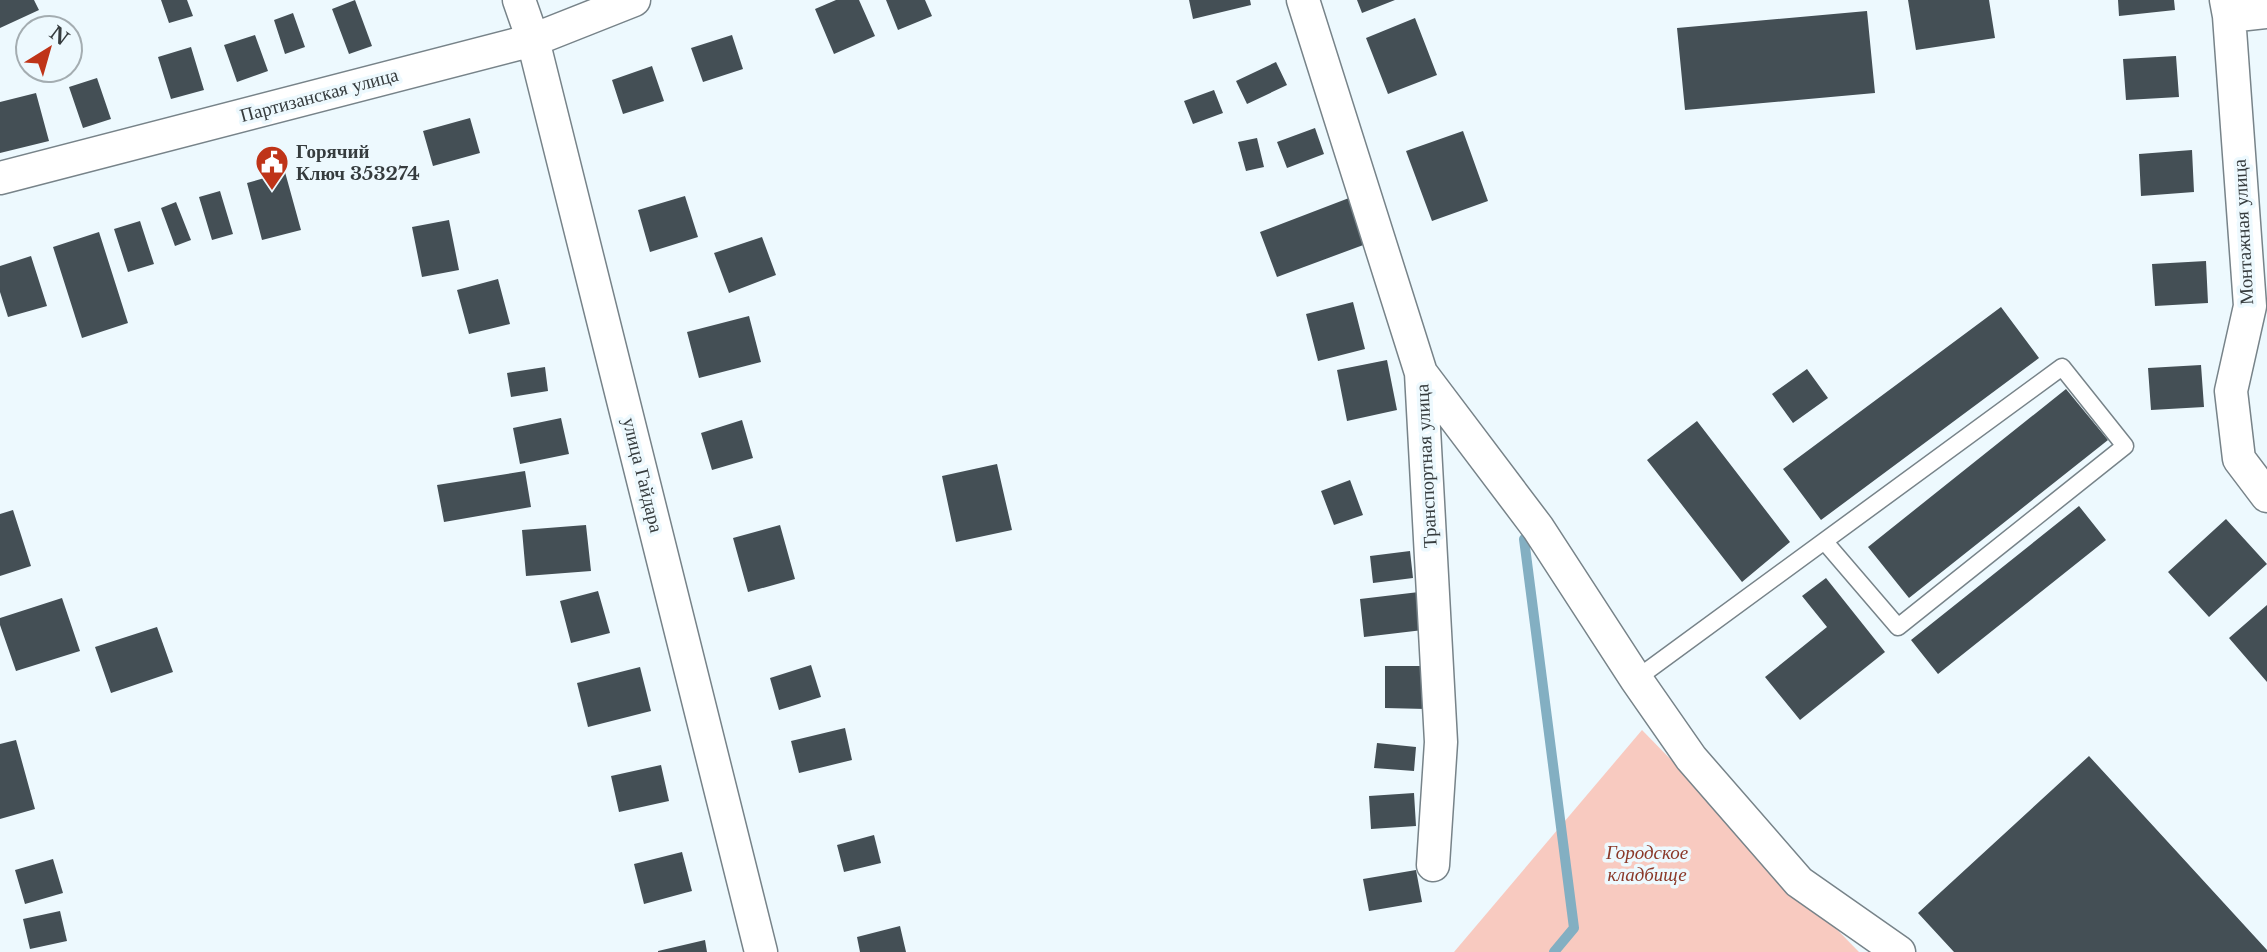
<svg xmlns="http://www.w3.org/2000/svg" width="2267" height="952" font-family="'Libre Baskerville',serif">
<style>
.green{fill:#f8cac0}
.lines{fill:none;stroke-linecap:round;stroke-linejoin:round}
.stream{stroke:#83afc2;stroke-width:10}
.building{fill:#444f55}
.lane-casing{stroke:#778389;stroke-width:19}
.street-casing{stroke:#778389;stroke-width:35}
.lane{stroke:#fff;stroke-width:16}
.street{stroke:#fff;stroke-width:32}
.labels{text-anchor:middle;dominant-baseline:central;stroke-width:7;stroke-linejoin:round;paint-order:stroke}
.street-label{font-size:19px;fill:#363c3e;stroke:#edf9fe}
.poi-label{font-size:19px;font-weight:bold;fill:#363c3e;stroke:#edf9fe;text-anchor:start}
.park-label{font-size:19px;font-style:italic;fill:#8b3828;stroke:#edf9fe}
</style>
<rect width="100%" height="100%" fill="#edf9fe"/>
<!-- green -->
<path class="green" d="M1642,730L1859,952H1454Z"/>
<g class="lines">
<!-- stream -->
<path class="stream" d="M1524,539L1574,928L1554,952"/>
</g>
<!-- building -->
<path class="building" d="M0,0H34L39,10L0,28Z
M161,0H187L193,16L169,23Z
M355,0L372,46L349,54L332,9Z
M836,0H859L875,36L834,54L815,9Z
M886,0H925L932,16L898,30Z
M1189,0H1250L1251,5L1193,19Z
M1357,0H1395L1362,13Z
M1908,0H1989L1995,38L1916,50Z
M2118,0H2174L2175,10L2119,16Z
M1867,11L1875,93L1685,110L1677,28Z
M293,13L305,47L285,54L274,20Z
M1415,18L1437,75L1388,94L1366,38Z
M255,35L268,71L237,82L224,45Z
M732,35L743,69L703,82L691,48Z
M191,47L204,90L171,99L158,57Z
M2176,56L2179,97L2126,100L2123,59Z
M1276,62L1287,85L1247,104L1236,81Z
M652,66L664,101L623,114L612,80Z
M97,78L111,119L83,128L69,87Z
M1214,90L1223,113L1193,124L1184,101Z
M36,93L49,141L0,153V102Z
M470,118L480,153L433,166L423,131Z
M1315,128L1324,154L1287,168L1277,142Z
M1463,131L1488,201L1432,221L1406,151Z
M1257,138L1264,167L1246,171L1238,142Z
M2192,150L2194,192L2141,196L2139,154Z
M285,172L301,230L262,240L247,183Z
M220,191L233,234L212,240L199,197Z
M685,196L698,237L650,252L638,210Z
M1349,198L1366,244L1277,277L1260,232Z
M176,202L191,240L175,246L161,208Z
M449,220L459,270L422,277L412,227Z
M140,221L154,264L128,272L114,229Z
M99,232L128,323L82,338L53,247Z
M762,237L776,275L729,293L714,253Z
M31,256L47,306L8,317L0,292V266Z
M2206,261L2208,303L2155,306L2152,264Z
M498,279L510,324L469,334L457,290Z
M1353,302L1365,349L1318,361L1306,314Z
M2001,307L2039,358L1821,520L1783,469Z
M749,316L761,362L699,378L687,332Z
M1387,360L1397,410L1347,421L1337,370Z
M2201,365L2204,407L2151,410L2148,368Z
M545,367L548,391L511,397L507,373Z
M1807,369L1828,398L1793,423L1772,394Z
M2066,389L2108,440L1909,598L1868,547Z
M561,418L569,454L520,464L513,428Z
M742,420L753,458L712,470L701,433Z
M1697,421L1790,542L1742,582L1647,460Z
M997,464L1012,530L956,542L942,476Z
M525,471L531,507L444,522L437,485Z
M1350,480L1363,515L1334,525L1321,491Z
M2079,506L2106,540L1938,674L1911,640Z
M13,510L31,566L0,576V514Z
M2226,519L2267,564L2209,617L2168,572Z
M586,525L591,571L526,576L522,530Z
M780,525L795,579L748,592L733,538Z
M1410,551L1413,578L1373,583L1370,556Z
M1826,578L1885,652L1800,720L1765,677L1827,627L1802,596Z
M598,591L610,633L571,643L560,601Z
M1419,592L1423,630L1364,637L1360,599Z
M62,598L80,651L16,671L0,625V618Z
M2267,605V682L2229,638Z
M157,627L173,672L111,693L95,647Z
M811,665L821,697L779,710L770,678Z
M1385,666H1427L1426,709L1385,708Z
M640,667L651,711L588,727L577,683Z
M845,728L852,760L799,773L791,741Z
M16,740L35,809L0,819V744Z
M1377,743L1416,747L1414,771L1374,768Z
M2089,756L2267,950V952H1954L1918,913Z
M661,765L669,801L619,812L611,776Z
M1414,793L1416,826L1371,829L1369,796Z
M874,835L881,863L844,872L837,845Z
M682,852L692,891L644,904L634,864Z
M53,859L63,893L25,904L15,870Z
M1416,870L1422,902L1369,911L1363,879Z
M60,911L67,941L30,949L23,919Z
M900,926L906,952H860L857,937Z
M705,940L707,952H658V951Z"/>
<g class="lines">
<defs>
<path id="lane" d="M1636,679L2062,367L2125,446L1898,627L1825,542"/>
<path id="street" d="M519,0L533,40L761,952
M1303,0L1421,373L1441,742L1433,865
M2226,0L2229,16L2250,306L2231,391L2239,459L2267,496
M2229,16L2267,12
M0,178L533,40L634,0
M1421,373L1538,528L1636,679L1691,758L1799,882L1899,952"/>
</defs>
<!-- lane casing -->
<use href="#lane" class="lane-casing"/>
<!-- street casing -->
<use href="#street" class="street-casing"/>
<!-- lane -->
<use href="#lane" class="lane"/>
<!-- street -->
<use href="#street" class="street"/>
</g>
<!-- icons -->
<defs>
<symbol id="civic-pin" viewBox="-11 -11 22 30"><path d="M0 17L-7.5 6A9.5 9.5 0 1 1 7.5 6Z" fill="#bf3418" stroke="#edf9fe"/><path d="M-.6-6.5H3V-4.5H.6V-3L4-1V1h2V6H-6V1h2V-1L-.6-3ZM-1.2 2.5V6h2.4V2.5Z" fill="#fff"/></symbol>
</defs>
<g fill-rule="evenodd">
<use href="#civic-pin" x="253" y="143" width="38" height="52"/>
</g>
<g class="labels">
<!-- street labels -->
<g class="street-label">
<text transform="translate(319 95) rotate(-15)">Партизанская улица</text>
<text transform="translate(2243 232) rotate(-93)">Монтажная улица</text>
<text transform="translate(1426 466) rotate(-93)">Транспортная улица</text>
<text transform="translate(643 475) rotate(76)">улица Гайдара</text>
</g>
<!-- poi labels -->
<g class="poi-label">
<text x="296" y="151">Горячий<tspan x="296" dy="22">Ключ 353274</tspan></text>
</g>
<!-- park labels -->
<g class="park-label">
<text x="1647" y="852">Городское<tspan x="1647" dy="22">кладбище</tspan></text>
</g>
</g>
<!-- north arrow -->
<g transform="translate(49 49) rotate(37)"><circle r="33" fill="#edf9fe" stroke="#a4adb1" stroke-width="2"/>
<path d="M0-5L12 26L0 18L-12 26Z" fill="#bf3418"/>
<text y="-10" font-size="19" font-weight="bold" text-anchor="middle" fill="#363c3e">N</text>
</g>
</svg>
